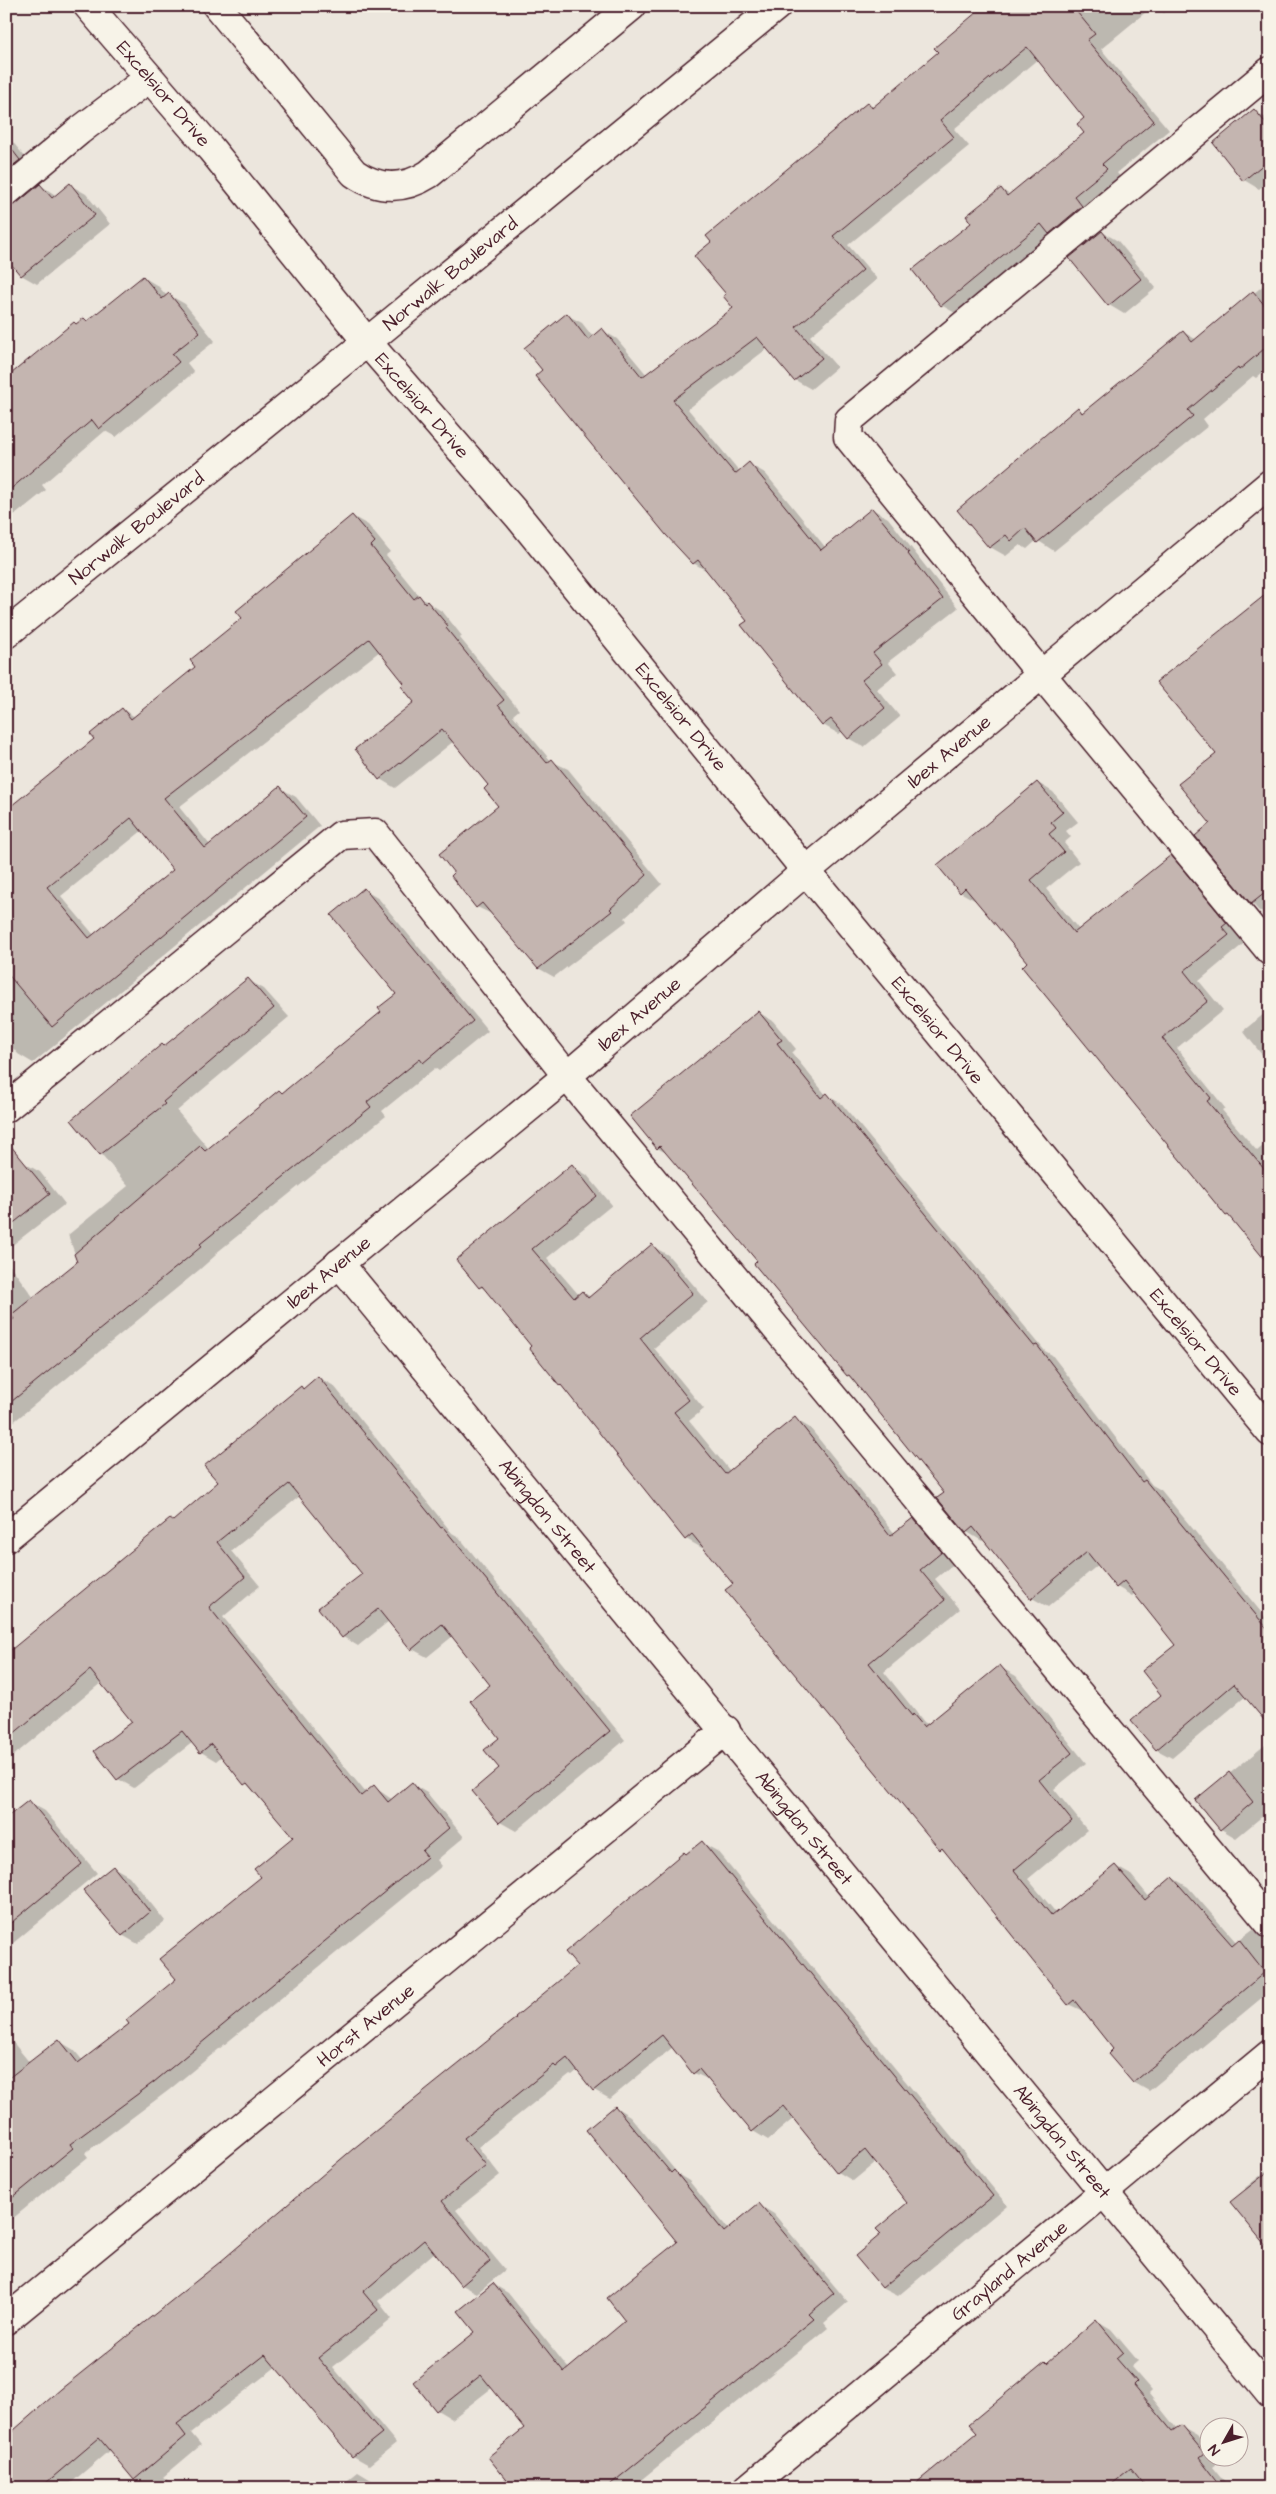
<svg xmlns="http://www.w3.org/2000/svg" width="1276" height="2494" font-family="'Architects Daughter',sans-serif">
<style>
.shadow{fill:#0003;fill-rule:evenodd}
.building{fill:#c4b5b0;stroke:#4a1f2b;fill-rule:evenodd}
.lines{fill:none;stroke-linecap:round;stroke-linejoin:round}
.minor-casing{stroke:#4a1f2b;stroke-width:31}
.major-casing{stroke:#4a1f2b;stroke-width:31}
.minor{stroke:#f7f3e8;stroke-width:28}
.major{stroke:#f7f3e8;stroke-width:28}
.labels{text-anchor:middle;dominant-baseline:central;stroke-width:4.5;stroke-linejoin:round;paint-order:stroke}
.street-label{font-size:19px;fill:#4a1f2b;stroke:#f7f3e8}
</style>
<rect width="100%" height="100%" fill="#ece6dd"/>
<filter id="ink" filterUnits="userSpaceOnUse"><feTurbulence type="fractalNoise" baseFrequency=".02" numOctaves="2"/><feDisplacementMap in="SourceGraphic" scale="10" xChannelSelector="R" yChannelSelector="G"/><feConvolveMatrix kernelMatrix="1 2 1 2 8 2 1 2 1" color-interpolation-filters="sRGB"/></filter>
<g filter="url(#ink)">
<!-- shadow -->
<path class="shadow" d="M986,6H1172L1164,13L1153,6L1101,49L1169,130L1117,173L1122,179L957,314L941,305L973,223L1001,189L1010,195L1086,133V118L1038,59L954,129L969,146L848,245L877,279L810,336L837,367L811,389L795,380L768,348L688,409L740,472L749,464L765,473L826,548L872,509L888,518L958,608L888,662L897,673L877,689L900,717L864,747L848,738L843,731L839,734L823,725L748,621L709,572L693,563L544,370L567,315L582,323L593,337L602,330L617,339L647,375L735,308L868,103L875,108L939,53Z
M1254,111L1270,120V180L1259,189L1244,180Z
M6,134L35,169L6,201Z
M40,185L57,196L70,185L86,194L110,224L37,284L21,275L6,257V205L10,209Z
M1102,232L1118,241L1156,288L1124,314L1109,305Z
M143,277L158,286L167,296L169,295L185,304L215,341L187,363L194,372L116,437L105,431L42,485L46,490L15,515L6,509V380L77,325L88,322Z
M1270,280V366L1256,378L1253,376L1203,419L1208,426L1054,551L1037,540L1027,549L1020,545L1006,556L990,547L1078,409L1084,413L1183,332L1197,340Z
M352,516L368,525L390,552L386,555L421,598L443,612L462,636L460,638L519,710L513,715L551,761L568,769L662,884L625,918L627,921L554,977L538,968L494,915L477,907L452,877L500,806L490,785L454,741L395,788L380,779L416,702L406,683L380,651L179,807L210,845L280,788L296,797L320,826L33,1063L18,1054L6,1040V813L96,739L122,709L135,717L197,667L244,618ZM143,830L175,870L94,935L61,896Z
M1270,609V917L1258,910L1197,836L1212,824L1218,754Z
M1038,783L1053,792L1078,822L1066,831L1071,837L1064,843L1079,862L1046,889L1080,931L1171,857L1186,866L1248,940L1199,981L1223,1010L1177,1048L1225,1108L1222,1110L1257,1151L1270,1140V1264L1234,1219L1227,1215L1029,963L976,901L960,892Z
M364,890L379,899L488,1031L439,1071L435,1068L382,1111L386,1116L215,1254L216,1255L199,1270L6,1428V1260L34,1298L78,1262L68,1235L128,1186L73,1120L248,980L264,989L289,1017L177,1111L209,1149L279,1091L283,1094L383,1012L397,994Z
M1270,1009V1065L1243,1031Z
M758,1012L773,1021L796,1049L792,1053L826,1095L842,1104L1045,1351L1052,1355L1152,1485L1161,1490L1270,1623V1725L1246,1696L1172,1758L1157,1750L1163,1696L1177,1646L1135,1593L1132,1596L1117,1587L1099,1564L1048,1607L1032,1598L984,1539L982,1541L967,1532L946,1493L756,1264L758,1262L668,1154L657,1148Z
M24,1163L40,1172L65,1204L6,1250V1178Z
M572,1166L587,1175L612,1205L547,1258L579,1295L582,1292L591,1297L652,1246L668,1255L708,1302L654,1348L704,1409L689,1421L730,1471L795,1419L810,1428L895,1534L913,1519L929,1528L956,1562L935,1579L960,1609L884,1672L924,1722L929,1725L1000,1667L1016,1676L1086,1763L1054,1789L1087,1830L1028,1879L1057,1914L1115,1866L1131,1875L1150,1898L1173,1878L1188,1887L1236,1942L1253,1929L1270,1939V1991L1149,2091L1133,2082L1115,2049L1085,2012L1068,2004L948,1853L941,1849L704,1546L702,1548L686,1539L531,1348L532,1347L487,1290L480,1287Z
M318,1377L334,1386L452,1533L459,1537L625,1740L516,1831L500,1822L474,1791L501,1768V1738L491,1685L453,1636L427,1657L412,1649L389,1621L358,1646L343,1637L364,1574L300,1496L231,1551L260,1586L223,1617L366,1793L374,1787L393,1800L412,1784L427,1793L464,1837L437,1860L442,1866L169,2090L85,2153L88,2157L6,2224V2034L30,2063L59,2041L74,2050L83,2061L131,2024L178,1979L294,1837L222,1756L216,1761L201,1752L193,1742L134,1788L118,1779L134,1722L102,1682L6,1762V1655L173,1522L220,1482L301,1387L304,1389Z
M1270,1741V1810L1236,1838L1221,1829L1197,1800Z
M29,1802L45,1811L97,1873L6,1949V1819Z
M702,1843L717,1851L1007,2205L898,2296L882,2288V2235L909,2203L876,2162L853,2181L838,2172L794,2118L768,2140L753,2131L710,2080L694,2073L673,2047L610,2099L594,2090L578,2070L572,2075L570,2074L478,2147L500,2175L456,2210L505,2270L477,2293L462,2285L435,2252L378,2301L392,2319L333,2367L396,2443L369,2465L353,2456L277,2366L191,2433L201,2445L163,2477L180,2488H151L135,2479L111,2449L65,2488H6L220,2263L579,1966Z
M113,1867L129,1876L165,1921L138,1944L122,1935Z
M615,2107L630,2116L679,2175L689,2181L729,2230L759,2205L774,2214L848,2302L824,2323L828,2328L631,2488H506L510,2485L490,2457L526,2428L493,2387L452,2419L437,2410L414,2382L476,2332L493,2284L508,2293L569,2369L627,2321L679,2242Z
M1270,2168V2249L1245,2188Z
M1096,2320L1111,2329L1138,2361L1131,2367L1152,2391L1149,2394L1177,2429L1181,2427L1197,2436L1208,2450V2456H1213L1218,2462L1213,2466L1231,2488H1148L1144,2482L1137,2488H912L979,2433L1048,2364Z
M358,2472L373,2481L379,2488H338Z"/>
<!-- building -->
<path class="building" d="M984,6H1072L1095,34L1087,40L1154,121L1102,164L1107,169L1074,196L1082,206L1049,234L1041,224L941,306L912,270L971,223L966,216L1001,188L1007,196L1084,133L1077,124L1084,118L1027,47L940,120L954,137L833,236L863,270L796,327L822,358L794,381L757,337L673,400L735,474L749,462L821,550L872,508L909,553L908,554L943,599L873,653L882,664L862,680L885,708L848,739L831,719L822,726L741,625L747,621L698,560L693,564L666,535L535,376L542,370L524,348L567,313L588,340L602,328L642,377L733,308L723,296L726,294L694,256L711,242L706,236L868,102L872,108L938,52L934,48Z
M1254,109L1270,128V159L1243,181L1213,143Z
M6,142L20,160L6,171Z
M70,183L95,215L21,276L6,258V207L16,204L40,184L52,198Z
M1102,231L1141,279L1108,306L1069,258Z
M143,276L162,299L169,293L200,332L172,354L179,362L99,429L92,420L6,493V378L74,322L76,324L84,318L87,321Z
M1253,291L1270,312V344L1239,370L1238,368L1188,410L1193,416L1037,543L1025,528L1011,541L1006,535L989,548L957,510L1078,407L1082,413L1183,331L1192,342Z
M352,515L375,542L371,546L414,599L419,595L425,603L427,601L448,626L446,628L504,700L498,705L547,763L552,759L647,875L610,909L612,911L538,969L482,903L476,908L451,876L454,873L439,854L498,806L484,789L488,785L442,729L379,780L355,749L414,702L401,686L404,683L369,639L164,798L205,848L280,786L306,817L52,1027L6,972V810L94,739L90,734L122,708L131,719L195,667L190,660L242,618L236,611ZM131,818L173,870L89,938L47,887Z
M1270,591V889L1251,904L1195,836L1210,823L1178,784L1216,754L1156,682Z
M1037,782L1063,812L1051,822L1056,828L1049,834L1064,852L1031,880L1074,933L1171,855L1227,923L1222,927L1229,935L1184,971L1208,1001L1162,1038L1211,1098L1207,1101L1270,1176V1266L1228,1215L1226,1216L1022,967L1027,962L965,888L960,893L937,865Z
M364,888L473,1021L423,1063L420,1059L367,1102L371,1107L200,1244L202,1246L184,1261L6,1406V1325L14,1319L11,1315L77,1262L74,1254L200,1146L205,1151L279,1090L282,1093L381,1012L378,1008L396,994L331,915Z
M248,978L274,1008L163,1102L165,1104L100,1155L71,1120L162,1044L164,1046Z
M758,1011L782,1040L777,1043L821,1098L827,1093L1034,1346L1037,1345L1142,1482L1145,1480L1270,1632V1727L1234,1684L1156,1750L1131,1721L1161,1695L1142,1671L1175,1645L1124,1581L1116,1588L1087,1552L1031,1599L973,1527L966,1533L937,1498L944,1493L849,1375L847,1376L754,1264L757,1261L660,1146L657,1149L630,1116Z
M6,1140L50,1194L6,1229Z
M572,1164L597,1196L532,1249L574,1298L582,1291L588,1298L652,1244L693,1293L640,1338L689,1400L674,1412L725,1474L795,1417L890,1536L913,1518L942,1552L920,1570L945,1600L869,1663L912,1716L913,1714L924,1727L1000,1665L1072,1753L1039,1780L1072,1821L1014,1870L1052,1916L1115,1865L1145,1900L1172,1877L1232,1945L1239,1939L1265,1972L1133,2083L1108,2054L1113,2049L1074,2000L1068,2005L942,1848L940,1850L725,1590L733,1584L692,1534L685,1540L561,1385L560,1386L529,1348L531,1346L482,1286L479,1288L456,1260Z
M318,1376L441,1528L443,1527L610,1731L499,1823L472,1791L499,1768L484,1750L499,1738L470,1701L490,1685L442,1624L411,1650L378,1609L342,1638L318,1608L362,1574L289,1484L217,1542L245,1577L209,1607L361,1796L374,1785L388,1802L412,1782L449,1828L422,1851L427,1857L154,2082L70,2144L73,2148L6,2203V2080L59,2039L78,2063L129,2024L126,2020L176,1979L159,1959L261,1877L254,1869L293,1837L247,1783L244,1785L211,1744L200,1753L182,1731L117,1780L94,1751L132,1722L90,1670L6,1740V1654L170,1519L173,1521L218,1482L204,1466L301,1386L303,1389Z
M1229,1772L1253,1802L1220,1830L1195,1800Z
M29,1800L82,1864L6,1927V1818Z
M702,1841L993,2196L882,2288L855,2256L881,2234L876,2229L907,2203L865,2150L837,2173L783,2106L752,2132L699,2069L693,2074L662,2035L593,2091L567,2058L556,2067L554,2065L464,2138L486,2165L442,2201L490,2261L461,2286L424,2240L363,2292L378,2310L318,2358L382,2433L352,2457L265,2355L177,2424L186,2436L134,2480L99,2438L40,2488H6V2437L61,2389L220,2262L353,2149L516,2018L515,2017L577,1966L565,1952L684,1852L686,1854Z
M113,1866L150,1912L122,1936L83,1890Z
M615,2106L671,2173L674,2170L724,2232L759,2203L834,2293L809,2314L814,2319L606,2488H513L488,2457L524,2428L481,2375L436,2411L413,2382L475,2332L458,2311L493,2283L564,2372L625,2321L607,2298L677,2242L586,2130Z
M1270,2170V2251L1230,2202Z
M1096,2319L1123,2352L1116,2358L1137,2382L1134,2385L1172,2431L1181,2425L1204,2453L1199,2457L1223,2488H1147L1131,2468L1106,2488H910L977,2433L969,2424L1045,2361L1047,2363Z"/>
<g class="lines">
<defs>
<g id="minor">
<path d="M217,6L354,173C378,190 404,190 429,174L632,6"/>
<path d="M1270,71L849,420L848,437L1041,674L1270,951"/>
<path d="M6,192L79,131L149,78"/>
<path id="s1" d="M6,634L367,342L777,6"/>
<path d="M6,1108L341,835L375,833L567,1076L1270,1924"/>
<path id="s2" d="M339,1263L1270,2394"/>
<path id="s3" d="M6,1538L567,1076L806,871L1270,484"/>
<path id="s4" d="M6,2320L726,1730"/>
<path id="s5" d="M748,2488L1270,2054"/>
</g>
<g id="major">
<path id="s6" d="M88,6L211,149L367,342L518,516L806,871L1270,1432"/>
</g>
</defs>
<!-- minor casing -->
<use href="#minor" class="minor-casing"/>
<!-- major casing -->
<use href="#major" class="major-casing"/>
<!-- minor -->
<use href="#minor" class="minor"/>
<!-- major -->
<use href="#major" class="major"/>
</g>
</g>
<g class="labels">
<!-- street labels -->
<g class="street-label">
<text stroke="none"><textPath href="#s6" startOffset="116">Excelsior Drive</textPath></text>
<text stroke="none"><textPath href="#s1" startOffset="572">Norwalk Boulevard</textPath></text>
<text stroke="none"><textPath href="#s6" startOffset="521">Excelsior Drive</textPath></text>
<text stroke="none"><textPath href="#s1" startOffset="168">Norwalk Boulevard</textPath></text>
<text stroke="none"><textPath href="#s6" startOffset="926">Excelsior Drive</textPath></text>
<text stroke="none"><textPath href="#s3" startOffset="1228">Ibex Avenue</textPath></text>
<text stroke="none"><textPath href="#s3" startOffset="822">Ibex Avenue</textPath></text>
<text stroke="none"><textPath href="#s6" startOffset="1331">Excelsior Drive</textPath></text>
<text stroke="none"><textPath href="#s3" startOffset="418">Ibex Avenue</textPath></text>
<text stroke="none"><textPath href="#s6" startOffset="1736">Excelsior Drive</textPath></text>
<text stroke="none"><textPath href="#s2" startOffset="328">Abingdon Street</textPath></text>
<text stroke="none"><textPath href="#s2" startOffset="732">Abingdon Street</textPath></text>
<text stroke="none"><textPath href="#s4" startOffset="465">Horst Avenue</textPath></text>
<text stroke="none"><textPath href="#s2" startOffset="1138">Abingdon Street</textPath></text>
<text stroke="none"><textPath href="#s5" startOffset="340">Grayland Avenue</textPath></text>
</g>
</g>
<!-- margin -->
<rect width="1276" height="2494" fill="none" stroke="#f7f3e8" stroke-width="25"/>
<rect x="12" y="12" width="1251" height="2469" fill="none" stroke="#4a1f2b" stroke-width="2" filter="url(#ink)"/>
<!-- north arrow -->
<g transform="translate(1224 2442) rotate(231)"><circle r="24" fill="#f7f3e8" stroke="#b29e9c"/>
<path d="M0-4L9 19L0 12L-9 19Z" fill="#4a1f2b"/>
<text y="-8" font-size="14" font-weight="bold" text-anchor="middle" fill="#4a1f2b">N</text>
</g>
</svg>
